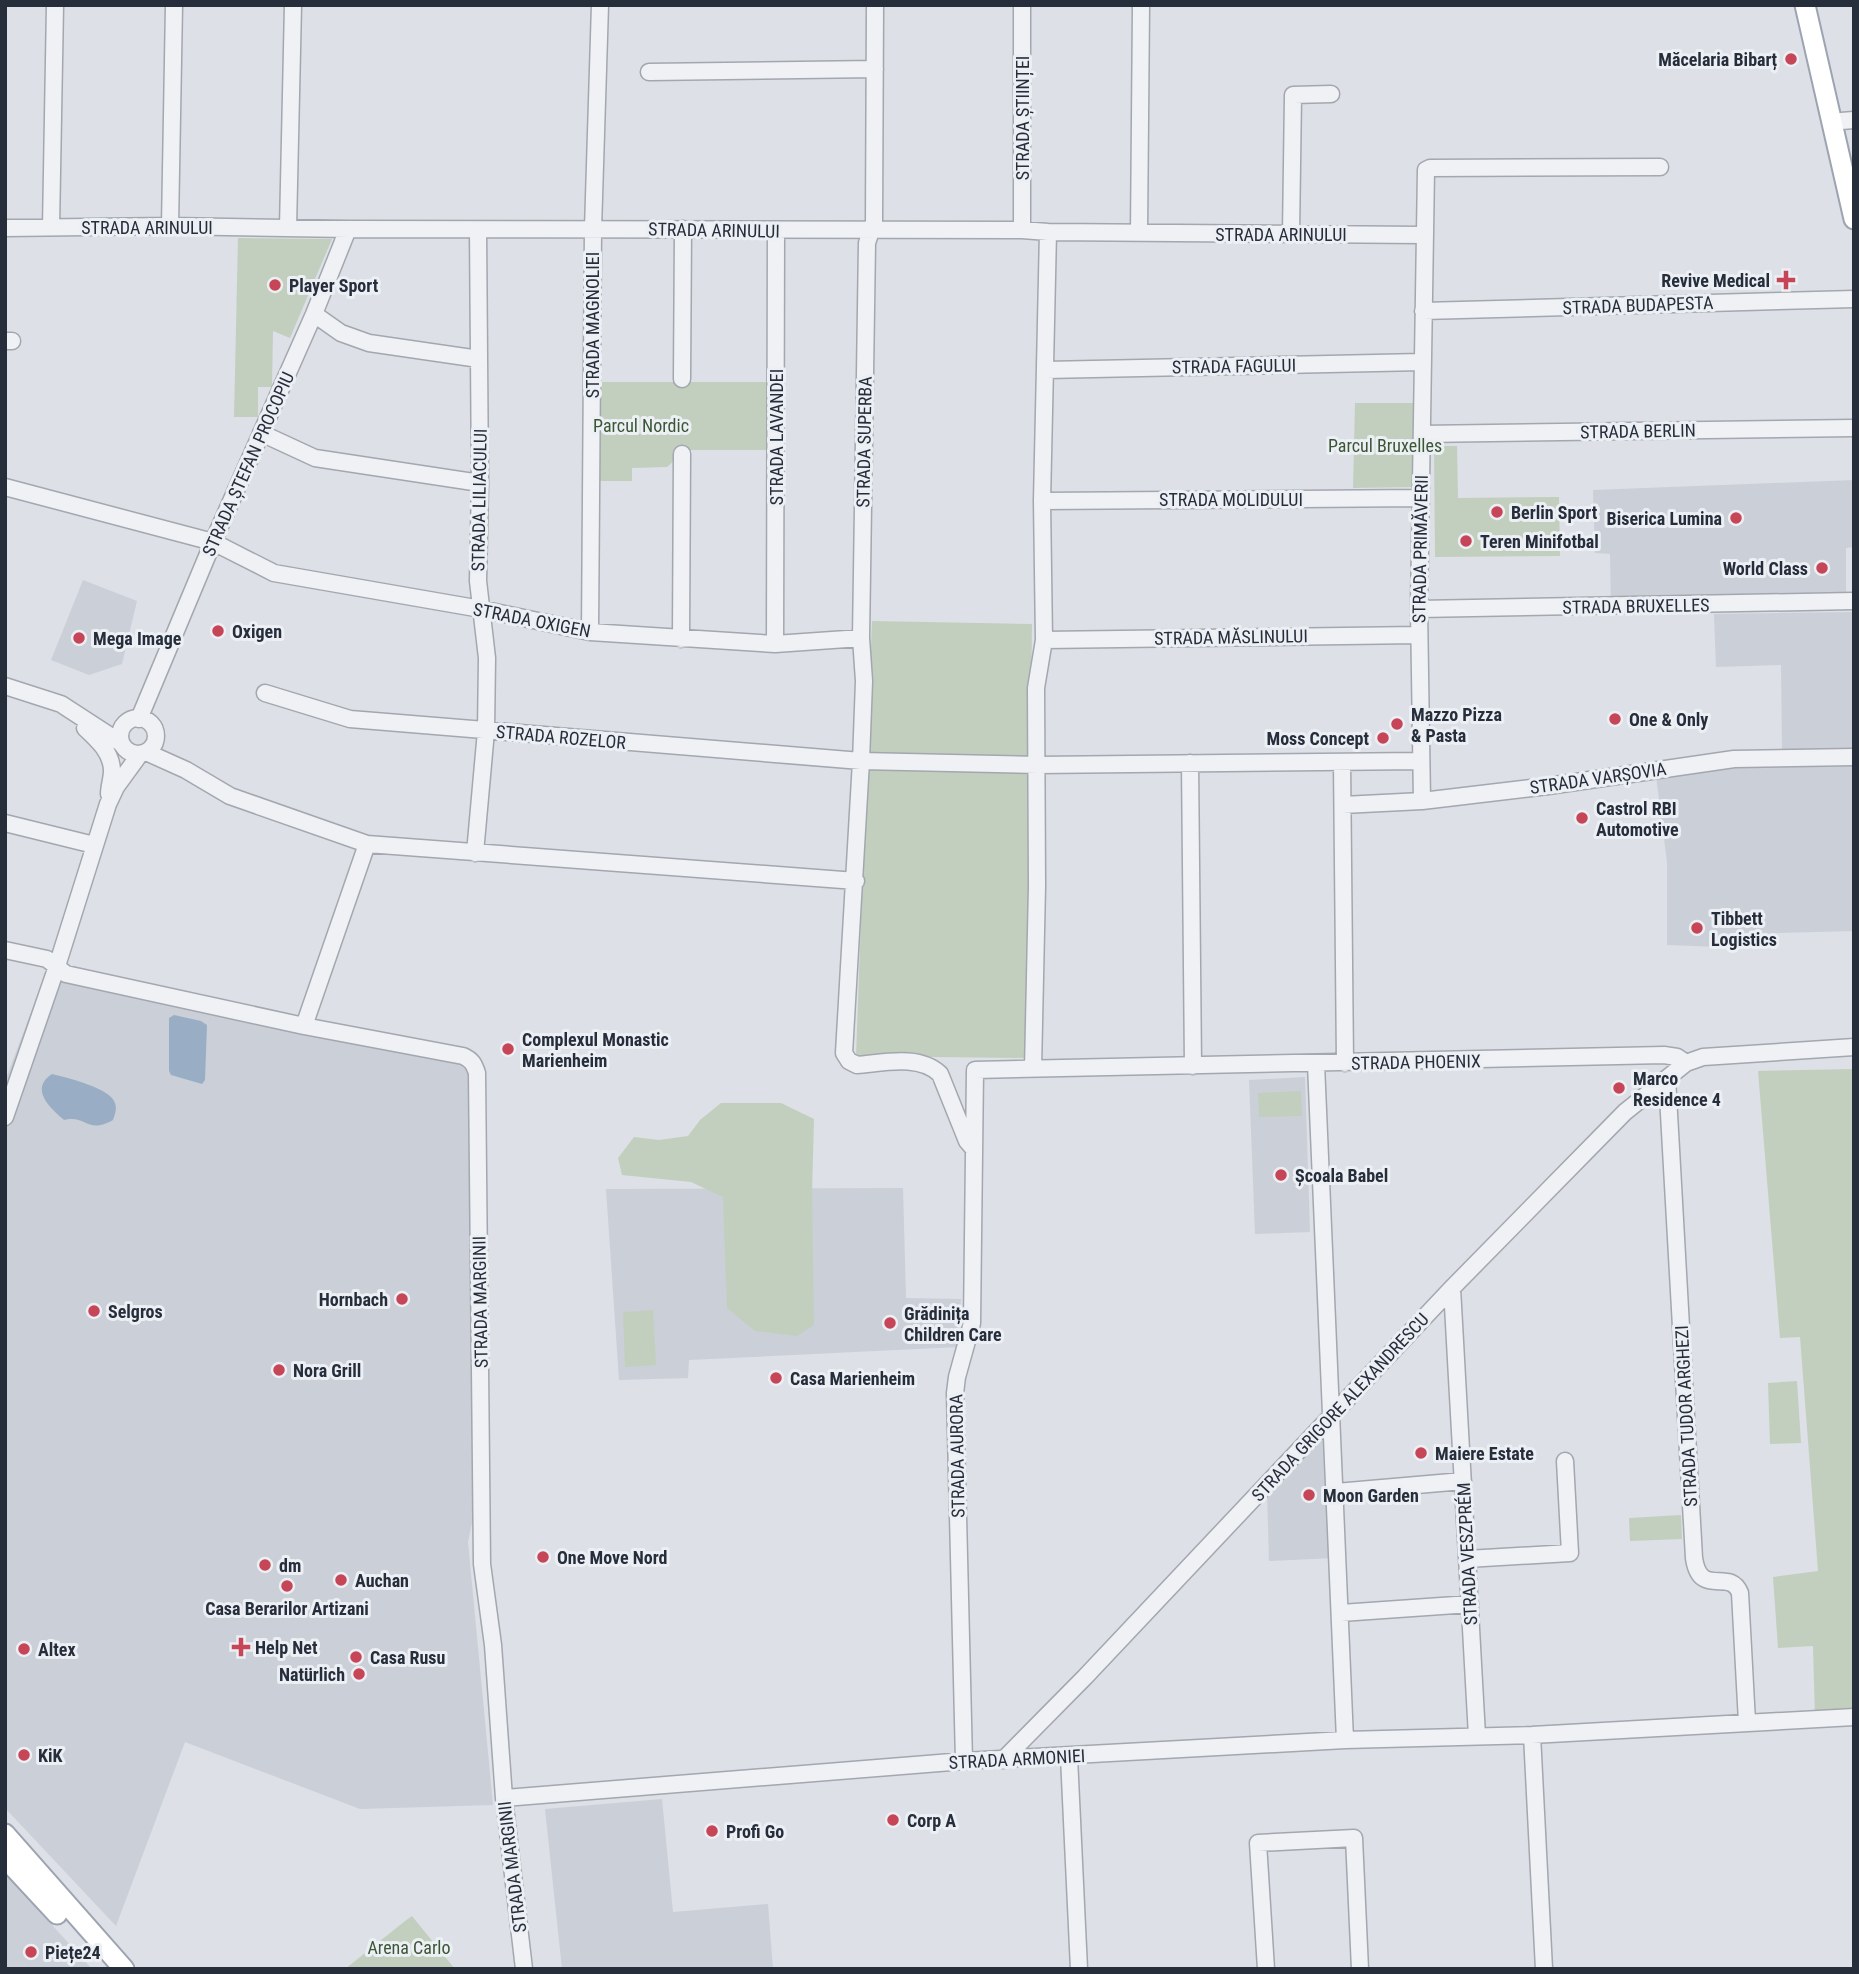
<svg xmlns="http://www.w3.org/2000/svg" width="1859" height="1974" font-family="'Roboto Condensed',sans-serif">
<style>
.built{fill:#cbcfd7}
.green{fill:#c2cfbe}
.water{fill:#99aec5}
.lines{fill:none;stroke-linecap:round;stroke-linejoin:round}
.minor-casing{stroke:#a3a7af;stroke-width:19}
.major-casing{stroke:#9da4b1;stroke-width:23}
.minor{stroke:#eff1f4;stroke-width:16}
.major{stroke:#fff;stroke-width:19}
.poi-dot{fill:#c64658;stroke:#eceff4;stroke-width:2.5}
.labels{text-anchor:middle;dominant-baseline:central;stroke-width:6;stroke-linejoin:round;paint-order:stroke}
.poi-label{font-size:18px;font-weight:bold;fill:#272e3b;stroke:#eceff4;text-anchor:start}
.street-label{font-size:18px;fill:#272e3b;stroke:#eceff4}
.park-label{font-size:18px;fill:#3b5635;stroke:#eceff4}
</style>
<rect width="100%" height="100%" fill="#dde0e6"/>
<!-- built -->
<path class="built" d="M1854,480V547L1846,548V598L1611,604L1610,554L1595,553L1593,490Z
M83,580L137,601L122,664L89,675L51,660Z
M1854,612V749H1782L1781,665L1716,667L1714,614Z
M1854,766V931L1778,933L1718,947L1667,945V862L1656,776L1735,767Z
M47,970L291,1030L468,1066L478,1494L468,1542L493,1805L360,1809L185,1742L116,1926L5,1808V1081Z
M1305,1077L1310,1232L1255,1234L1249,1080Z
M903,1188L906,1298L961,1299L958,1347L689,1360L688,1378L619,1380L606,1189Z
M1328,1428L1334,1558L1269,1561L1267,1490Z
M662,1799L673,1912L768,1904L773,1969H562L545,1809Z
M5,1873L92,1969H5Z"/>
<!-- green -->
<path class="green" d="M238,238L332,239L290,338L273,331L272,387H258V417H234Z
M597,382H767L768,450H678L677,458L667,467L632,468V481H598Z
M1355,403H1415L1417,487L1353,488Z
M1434,446H1457L1458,498L1559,497L1560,556L1435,557Z
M872,621L1032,624L1027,1058L856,1056Z
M1854,1069V1716L1815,1719L1813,1646L1778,1648L1773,1577L1818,1571L1800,1337L1780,1338L1758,1071Z
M1301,1091L1302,1116L1259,1117L1258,1093Z
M721,1103H781L814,1119L812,1194L814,1325L797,1336L755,1331L727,1308L723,1197L691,1182L622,1175L618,1158L634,1137L659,1140L688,1136L700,1120Z
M653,1310L656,1365L625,1367L623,1312Z
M1797,1381L1801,1443L1770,1444L1768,1383Z
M1681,1515L1682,1539L1630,1541L1629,1518Z
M412,1916L455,1969H345L405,1921Z"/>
<!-- water -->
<path class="water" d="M174,1015L201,1021L207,1025L205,1080L202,1084L171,1075L169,1071V1018Z
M52,1074C66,1077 103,1087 112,1098C118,1105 116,1112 113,1120C87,1135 86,1114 64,1120C50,1108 29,1089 52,1074Z"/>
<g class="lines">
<defs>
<path id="minor" d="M875,5L874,222L867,243L861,638L864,681L861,761L844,1053L849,1061L857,1065C883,1063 919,1054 940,1074L967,1141L973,1148
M1022,5V230
M649,72L875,69
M1841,121L1854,120
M170,226L174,5
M51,227L55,5
M5,228L170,226L348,229L1022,230L1048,232L1423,235
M288,228L293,5
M1139,233L1141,5
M1291,234L1293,95L1331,94
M1423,311L1854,299
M314,314L341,333L369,343L479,359
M5,341H12
M1046,370L1422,362
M682,379L683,229
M261,433L315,458L480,483
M1422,434L1854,428
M5,487L213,542L274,573L481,609L590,632L775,644L861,638
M1042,501L1421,498
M1419,609L1854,601
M590,632L593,229L600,5
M681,639L682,454
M1044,640L1419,635
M775,644L776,230
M5,686L61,704L121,743
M265,693L350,719L861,761L1038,765L1421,761
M120 736a18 18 0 1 1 36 0a18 18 0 1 1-36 0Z
M139,719L213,542L314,314L348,229
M85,728C98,740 112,753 112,771C112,779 109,786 109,794
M146,752L186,770L230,796L367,844L856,881
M1190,763L1193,1066
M1342,763L1345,1063
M1422,801L1419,609L1426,170L1430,168L1660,167
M1343,805L1422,801L1548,786L1734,759L1854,757
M5,823L94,845
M475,853L486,731L487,658L478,581L480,483L478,230
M5,950L47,959L66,974L304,1026L463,1056C472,1060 474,1064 477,1073L482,1564L493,1645L504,1798L524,1969
M304,1026L367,844
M1316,1064L1345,1740
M1033,1069L1037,886L1036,688L1044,640L1042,501L1048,232
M1667,1078L1694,1558C1700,1599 1730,1567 1740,1593L1747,1722
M5,1117L57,966L108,804L116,787L140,754
M1452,1288L1477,1736
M1336,1492L1463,1481
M1467,1559L1570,1553L1565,1461
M1341,1613L1470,1604
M1532,1735L1544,1969
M1069,1757L1079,1969
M1003,1760L1085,1677L1452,1288L1625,1112L1686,1063L1703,1057L1854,1047
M964,1761L955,1393L957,1377L972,1323L975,1070L1664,1055L1677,1057L1686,1063
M504,1798L964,1761L1345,1740L1532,1735L1854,1717
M1266,1969L1258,1843L1354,1838L1360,1969"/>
<path id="major" d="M1805,5L1854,219
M5,1834L124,1969
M5,1858L57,1914"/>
</defs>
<!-- minor casing -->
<use href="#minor" class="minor-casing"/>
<!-- major casing -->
<use href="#major" class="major-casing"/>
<!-- minor -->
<use href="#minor" class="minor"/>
<!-- major -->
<use href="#major" class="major"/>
</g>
<!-- markers -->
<g class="poi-dot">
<circle cx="1791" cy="59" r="7"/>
<path d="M1782.5 269.5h7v7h7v7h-7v7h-7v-7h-7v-7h7z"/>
<circle cx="275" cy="285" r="7"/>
<circle cx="1497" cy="512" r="7"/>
<circle cx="1736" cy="518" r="7"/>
<circle cx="1466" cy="541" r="7"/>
<circle cx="1822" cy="568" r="7"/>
<circle cx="218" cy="631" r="7"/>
<circle cx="79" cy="638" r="7"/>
<circle cx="1615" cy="719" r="7"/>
<circle cx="1397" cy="724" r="7"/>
<circle cx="1383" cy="738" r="7"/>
<circle cx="1582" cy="818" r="7"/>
<circle cx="1697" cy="928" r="7"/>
<circle cx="508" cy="1049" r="7"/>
<circle cx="1619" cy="1088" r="7"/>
<circle cx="1281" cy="1175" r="7"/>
<circle cx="402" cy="1299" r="7"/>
<circle cx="94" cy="1311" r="7"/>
<circle cx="890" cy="1323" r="7"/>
<circle cx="279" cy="1370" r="7"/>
<circle cx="776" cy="1378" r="7"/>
<circle cx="1421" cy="1453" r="7"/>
<circle cx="1309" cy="1495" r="7"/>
<circle cx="543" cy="1557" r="7"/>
<circle cx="265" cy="1565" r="7"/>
<circle cx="341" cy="1580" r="7"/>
<circle cx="287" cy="1586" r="7"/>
<path d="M237.5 1636.5h7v7h7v7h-7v7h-7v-7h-7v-7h7z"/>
<circle cx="24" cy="1649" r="7"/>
<circle cx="356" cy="1657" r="7"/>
<circle cx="359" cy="1674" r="7"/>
<circle cx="24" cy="1755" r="7"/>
<circle cx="893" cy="1820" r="7"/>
<circle cx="712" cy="1831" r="7"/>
<circle cx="31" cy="1952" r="7"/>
</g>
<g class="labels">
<!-- poi labels -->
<g class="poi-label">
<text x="1777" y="59" text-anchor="end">Măcelaria Bibarț</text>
<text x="1770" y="280" text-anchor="end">Revive Medical</text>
<text x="289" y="285">Player Sport</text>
<text x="1511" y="512">Berlin Sport</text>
<text x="1722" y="518" text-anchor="end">Biserica Lumina</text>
<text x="1480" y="541">Teren Minifotbal</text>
<text x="1808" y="568" text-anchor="end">World Class</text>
<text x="232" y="631">Oxigen</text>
<text x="93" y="638">Mega Image</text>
<text x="1411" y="714">Mazzo Pizza<tspan x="1411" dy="21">&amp; Pasta</tspan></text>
<text x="1629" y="719">One &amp; Only</text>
<text x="1369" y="738" text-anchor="end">Moss Concept</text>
<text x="1596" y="808">Castrol RBI<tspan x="1596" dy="21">Automotive</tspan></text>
<text x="1711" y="918">Tibbett<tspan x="1711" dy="21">Logistics</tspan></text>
<text x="522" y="1039">Complexul Monastic<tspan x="522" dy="21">Marienheim</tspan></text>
<text x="1633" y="1078">Marco<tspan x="1633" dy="21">Residence 4</tspan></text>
<text x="1295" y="1175">Școala Babel</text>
<text x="388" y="1299" text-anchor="end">Hornbach</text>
<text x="108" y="1311">Selgros</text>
<text x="904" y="1313">Grădinița<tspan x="904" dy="21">Children Care</tspan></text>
<text x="293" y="1370">Nora Grill</text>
<text x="790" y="1378">Casa Marienheim</text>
<text x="1435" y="1453">Maiere Estate</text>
<text x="1323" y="1495">Moon Garden</text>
<text x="557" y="1557">One Move Nord</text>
<text x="279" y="1565">dm</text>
<text x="355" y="1580">Auchan</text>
<text x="287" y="1608" text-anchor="middle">Casa Berarilor Artizani</text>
<text x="255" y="1647">Help Net</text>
<text x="38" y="1649">Altex</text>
<text x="370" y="1657">Casa Rusu</text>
<text x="345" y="1674" text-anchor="end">Natürlich</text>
<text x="38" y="1755">KiK</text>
<text x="907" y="1820">Corp A</text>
<text x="726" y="1831">Profi Go</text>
<text x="45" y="1952">Piețe24</text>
</g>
<!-- street labels -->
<g class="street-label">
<text transform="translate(1022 118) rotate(-90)">STRADA ȘTIINȚEI</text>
<text x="147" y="227">STRADA ARINULUI</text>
<text transform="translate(714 230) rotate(1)">STRADA ARINULUI</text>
<text x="1281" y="234">STRADA ARINULUI</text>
<text transform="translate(1638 305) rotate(-2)">STRADA BUDAPESTA</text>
<text transform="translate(592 325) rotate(-90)">STRADA MAGNOLIEI</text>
<text transform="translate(1234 366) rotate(-1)">STRADA FAGULUI</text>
<text transform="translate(1638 431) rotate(-1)">STRADA BERLIN</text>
<text transform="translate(776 437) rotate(-90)">STRADA LAVANDEI</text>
<text transform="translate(864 442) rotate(-89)">STRADA SUPERBA</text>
<text transform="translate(248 464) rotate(-66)">STRADA ȘTEFAN PROCOPIU</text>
<text x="1231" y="499">STRADA MOLIDULUI</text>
<text transform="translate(479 500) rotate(-89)">STRADA LILIACULUI</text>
<text transform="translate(1420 549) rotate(-89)">STRADA PRIMĂVERII</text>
<text transform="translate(1636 606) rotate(-1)">STRADA BRUXELLES</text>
<text transform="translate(532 620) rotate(11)">STRADA OXIGEN</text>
<text transform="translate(1231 637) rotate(-1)">STRADA MĂSLINULUI</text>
<text transform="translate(561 737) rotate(5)">STRADA ROZELOR</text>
<text transform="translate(1598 778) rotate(-8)">STRADA VARȘOVIA</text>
<text transform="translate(1416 1062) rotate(-1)">STRADA PHOENIX</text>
<text transform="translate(480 1302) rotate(-91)">STRADA MARGINII</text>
<text transform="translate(1340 1407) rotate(-47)">STRADA GRIGORE ALEXANDRESCU</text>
<text transform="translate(1686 1416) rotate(-93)">STRADA TUDOR ARGHEZI</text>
<text transform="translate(957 1456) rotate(-91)">STRADA AURORA</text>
<text transform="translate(1467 1554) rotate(-93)">STRADA VESZPRÉM</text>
<text transform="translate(1017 1759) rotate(-3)">STRADA ARMONIEI</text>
<text transform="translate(512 1867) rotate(-97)">STRADA MARGINII</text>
</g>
<!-- park labels -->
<g class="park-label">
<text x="641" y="425">Parcul Nordic</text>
<text x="1385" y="445">Parcul Bruxelles</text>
<text x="409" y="1947">Arena Carlo</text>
</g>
</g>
<!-- border -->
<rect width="1859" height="1974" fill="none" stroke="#272e3b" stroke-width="14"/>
</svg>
